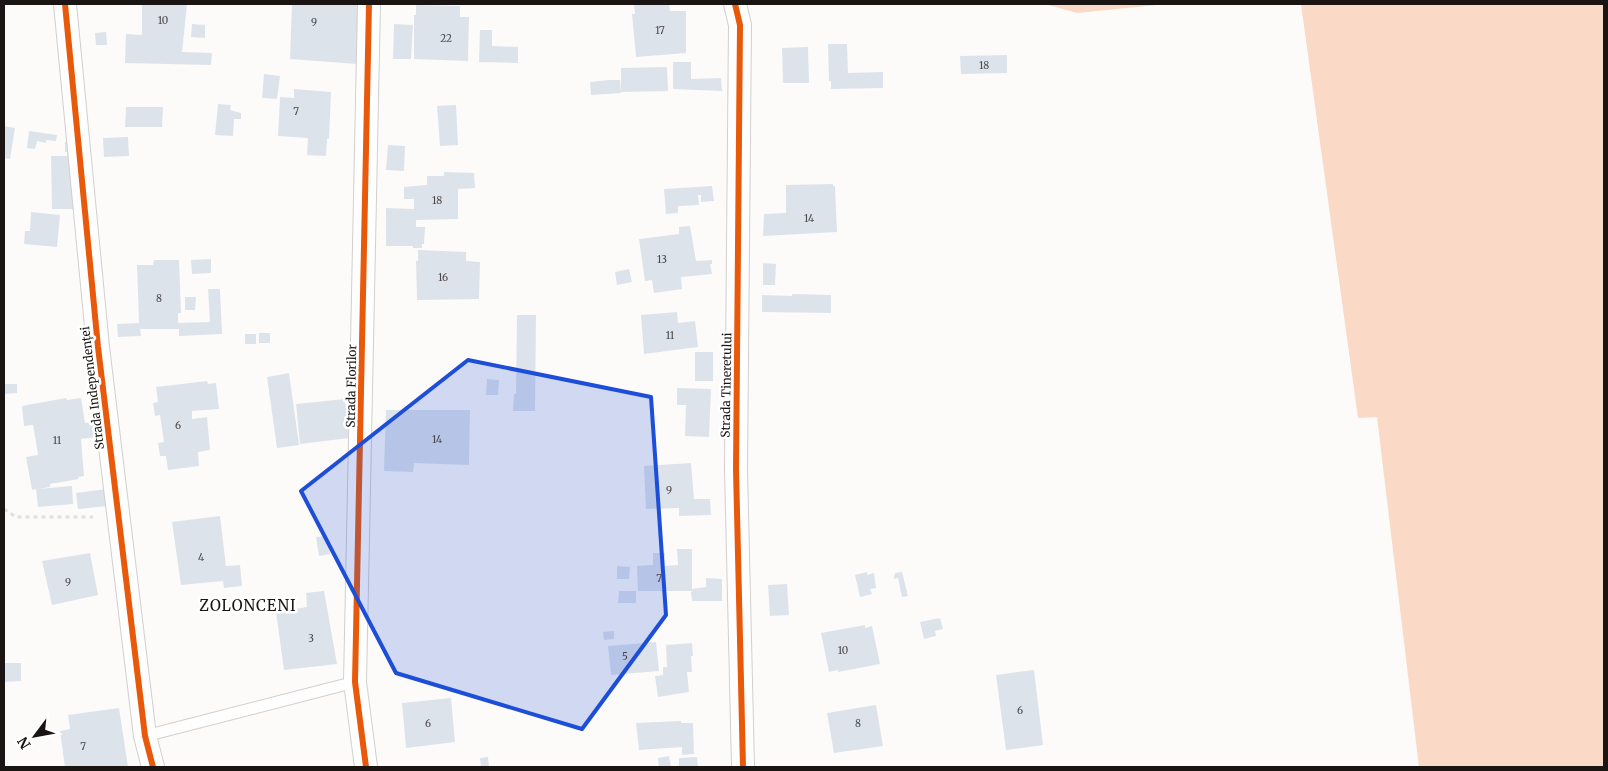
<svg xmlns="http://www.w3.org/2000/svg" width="1608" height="771" font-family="Merriweather,serif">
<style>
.forest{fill:#fad9c6}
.building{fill:#dde3eb}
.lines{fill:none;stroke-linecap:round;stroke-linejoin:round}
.lane-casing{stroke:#d2cfcd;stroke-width:13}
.street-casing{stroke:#d2cfcd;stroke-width:24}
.path{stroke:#e0dfdf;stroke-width:3;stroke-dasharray:4 4;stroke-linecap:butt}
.lane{stroke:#fffefe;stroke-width:11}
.street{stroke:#fffefe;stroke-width:22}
.cycleway-casing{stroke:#fff;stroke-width:9}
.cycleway{stroke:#e8590c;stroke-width:6}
.marked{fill:#1d4ed8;fill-opacity:0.2;stroke:#1d4ed8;stroke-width:4;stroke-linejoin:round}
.labels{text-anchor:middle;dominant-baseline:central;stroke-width:5;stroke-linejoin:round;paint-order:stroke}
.number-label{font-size:10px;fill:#4b4849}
.street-label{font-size:12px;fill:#1a1513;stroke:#fff}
.quarter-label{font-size:15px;letter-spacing:1px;fill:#1a1513;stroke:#fff}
</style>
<rect width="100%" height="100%" fill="#fdfbf9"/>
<!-- forest -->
<path class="forest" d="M1045,4H1167L1077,13Z
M1301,4H1604V767H1419L1377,417L1358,418Z"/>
<!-- building -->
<path class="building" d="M142,4H187L182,52L212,53L211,65L125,63L126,34L142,35Z
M292,4H364L357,64L290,59Z
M634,4H669L670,11H686V53L636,57L632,14H635Z
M416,5L460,6V17H469L468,61L414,59V15H416Z
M192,24L205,25V38L191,37Z
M394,24L413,25L411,59H393Z
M480,30H492V46L518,47V63L479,62Z
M106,32L107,45H96L95,33Z
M828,44H847L848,73L883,72V88L831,89V81H829Z
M808,47L809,83H783L782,48Z
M1007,55V73L961,74L960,56Z
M673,62H691V79L721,78L722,91L673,89Z
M667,67L668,91L621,92V68Z
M264,74L280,76L277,99L262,98Z
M609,80H620L621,93L591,95L590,82Z
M294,89L331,92L329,139H327L326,156L307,155L308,138L278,136L280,97L294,98Z
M218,104L231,105L230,110L241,113V119H234L233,136L215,135Z
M456,105L458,145L440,146L437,106Z
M126,107H163L162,127H125Z
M4,126L15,128L10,159L4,158Z
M29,131L57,135L56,141L46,140V143L37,141L35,149L27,148Z
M128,137L129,156L104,157L103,138Z
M65,142H74L77,209H52L51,156H67V152H65Z
M388,145L405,146L404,171L386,170Z
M444,172L474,173L475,188L458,189V219L416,220V227H425L424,244H422V248H413V246H386V208L414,209V199H404V187L427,185V176H444Z
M833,184V186H835L837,232L763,236L764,214L786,213V185Z
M712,186L714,201L701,202V195H698L699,205L678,206V213L666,214L664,189Z
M31,212L60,215L57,247L24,244L25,231H30Z
M690,226L696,261L712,260V264H710L712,274L681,277L682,289L654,293L652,280L645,281L639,239L679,234V227Z
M418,250L466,252V261L480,262L479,299L417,300L416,261H418Z
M211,259V273L192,274L191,260Z
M154,260H179L181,313H178V323L210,322L208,289H220L222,334L179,336V329H140L141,336L118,337L117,324L139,323L137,265H153Z
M763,263L776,264L775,285H763Z
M629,269L632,282L617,285L615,272Z
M792,294L831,295V313L762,312V295L792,296Z
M185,297H196L195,310H185Z
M677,312L678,323L695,321L698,347L644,354L641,315Z
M517,315H536L535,411H513L514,394H516Z
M259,333H270V343H259Z
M245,334H256V344H245Z
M695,352H713V381H695Z
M289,373L299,445L277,448L267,377Z
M487,379L499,380L498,395H486Z
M207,381L208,384L216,383L219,409L192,411V419L207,417L210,450L198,452L199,466L168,470L166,456H160L158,443L164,442L160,415L155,416L153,403L158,402L156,387Z
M4,384H17V393L4,394Z
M677,388L711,389L709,437L685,436L686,405H677Z
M66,398L67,400L81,398L85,423L99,421L102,436L81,439L84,476L78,477L79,479L50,484V487L38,489L72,486L73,504L38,507L36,489L32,490L26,457L38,455L36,442L33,425L24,426L22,406Z
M345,399L349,438L300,444L296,404Z
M386,410H470L469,465L414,463L413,472L384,471Z
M691,463L694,499H710L711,515L679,516V508L646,509L644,466Z
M106,489L108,506L78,509L76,493Z
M220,516L226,566L240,565L242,586L224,588L223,581L181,585L172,522Z
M327,536L330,554L319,556L316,537Z
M677,549H692V589L706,587V578L722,579V601H692L691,592L693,591H638L637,566L653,565V553H665V566L678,565Z
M90,553L98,595L52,605L42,561Z
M617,566L630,567L629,579H617Z
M867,572V575L874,573L876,588L870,589L872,594L860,597L855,575Z
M902,572L908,596L902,597L898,578L894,579V575H895V573Z
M787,584L789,615L770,616L768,585Z
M324,591L337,664L284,670L276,612L307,607L306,593Z
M619,591H636V603H618Z
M940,618L943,629L935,631L936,636L924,639L920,622Z
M865,625V628L872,626L880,664L838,672V670L829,672L821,633Z
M614,631V639L604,640L603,632Z
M656,642L659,671L611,675L608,646Z
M692,643L693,656H691L692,672H687L689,692L658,697L655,676L663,675V667H667L666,645Z
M4,663H21V681L4,682Z
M1034,670L1043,745L1006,750L996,675Z
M451,698L455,742L406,748L402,703Z
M876,705L883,746L834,753L827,713Z
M119,708L128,767H65L60,731L70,729L68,715Z
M681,721V723H693L694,754L682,755V747L639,750L636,723Z
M669,756L671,767H659L658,758Z
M488,757L489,767H481L480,758Z
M697,757L698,767H679V758Z"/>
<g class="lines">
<defs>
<path id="lane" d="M145,736L355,682"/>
<path id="street" d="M65,4L98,347L145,736L153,767
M735,4L740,25L736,469L743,767
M366,767L355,682L369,4"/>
</defs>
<!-- lane casing -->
<use href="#lane" class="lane-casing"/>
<!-- street casing -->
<use href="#street" class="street-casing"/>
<!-- path -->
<path class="path" d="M4,509L16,517H93"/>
<!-- lane -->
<use href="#lane" class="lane"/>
<!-- street -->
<use href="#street" class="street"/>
<defs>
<path id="cycleway" d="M65,4L98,347L145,736L153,767
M735,4L740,25L736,469L743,767
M366,767L355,682L369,4"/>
</defs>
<!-- cycleway casing -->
<use href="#cycleway" class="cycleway-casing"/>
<!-- cycleway -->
<use href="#cycleway" class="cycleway"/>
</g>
<!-- marked area -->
<path class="marked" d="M468,360L651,397L666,615L582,729L396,673L301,491Z"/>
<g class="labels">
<!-- number labels -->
<g class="number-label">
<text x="163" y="20">10</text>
<text x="314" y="22">9</text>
<text x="660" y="30">17</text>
<text x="446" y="38">22</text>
<text x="984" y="65">18</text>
<text x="296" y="111">7</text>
<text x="437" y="200">18</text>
<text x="809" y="218">14</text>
<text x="662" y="259">13</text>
<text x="443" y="277">16</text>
<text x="159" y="298">8</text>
<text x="670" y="335">11</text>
<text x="178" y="425">6</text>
<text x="437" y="439">14</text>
<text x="57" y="440">11</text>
<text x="669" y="490">9</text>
<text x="201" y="557">4</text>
<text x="659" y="578">7</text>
<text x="68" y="582">9</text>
<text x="311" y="638">3</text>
<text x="843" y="650">10</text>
<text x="625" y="656">5</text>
<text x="1020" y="710">6</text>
<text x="428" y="723">6</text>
<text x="858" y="723">8</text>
<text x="83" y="746">7</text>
</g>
<!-- street labels -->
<g class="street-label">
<text transform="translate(726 385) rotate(-89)">Strada Tineretului</text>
<text transform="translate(351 386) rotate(-89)">Strada Florilor</text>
<text transform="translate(92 388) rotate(-97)">Strada Independenței</text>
</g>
<!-- quarter labels -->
<g class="quarter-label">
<text x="248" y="605">ZOLONCENI</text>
</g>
</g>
<!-- border -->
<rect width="1608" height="771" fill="none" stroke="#1a1513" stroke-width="10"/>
<!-- north arrow -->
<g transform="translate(35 736) rotate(238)" stroke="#ffffff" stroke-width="4" paint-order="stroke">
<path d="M0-4L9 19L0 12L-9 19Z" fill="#1a1513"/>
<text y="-8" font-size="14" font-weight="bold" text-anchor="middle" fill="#1a1513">N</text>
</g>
</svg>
